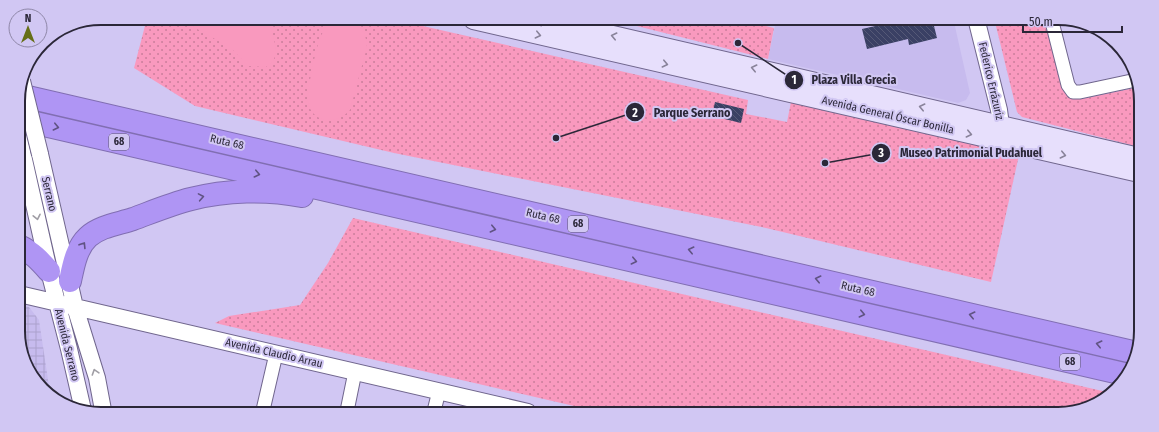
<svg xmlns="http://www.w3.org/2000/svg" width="1159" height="432" font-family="'Fira Sans Condensed',sans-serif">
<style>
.built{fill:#c7bbee}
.industrial{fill:url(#industrial-grid)}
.green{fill:url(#green-dots)}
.pitch{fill:#f999be}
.building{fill:url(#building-back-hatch)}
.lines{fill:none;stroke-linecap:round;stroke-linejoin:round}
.minor-casing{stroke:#70668d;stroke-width:15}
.tertiary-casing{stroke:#70668d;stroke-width:18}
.secondary-casing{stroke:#70668d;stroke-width:20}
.motorway-casing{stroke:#816eb2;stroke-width:24}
.minor{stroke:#fff;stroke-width:13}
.tertiary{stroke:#fff;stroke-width:16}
.secondary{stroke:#e7dffc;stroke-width:18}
.motorway{stroke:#af95f4;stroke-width:22}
.tertiary-bridge-casing{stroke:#70668d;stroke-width:18;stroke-linecap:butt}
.tertiary-bridge{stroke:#fff;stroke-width:16}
.oneway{stroke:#89839a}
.oneway2{stroke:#605383}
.oneway3{stroke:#a09ea5}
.labels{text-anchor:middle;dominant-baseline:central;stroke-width:4;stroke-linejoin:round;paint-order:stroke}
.shield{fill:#d1c7f3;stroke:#5d5770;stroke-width:1}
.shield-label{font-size:10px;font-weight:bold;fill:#2b2738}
.street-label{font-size:11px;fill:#2b2738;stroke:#d1c7f3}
.rim{fill:none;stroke:#2b2738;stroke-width:2}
.leader{fill:none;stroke:#2b2738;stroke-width:1.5}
.callout-dot{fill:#2b2738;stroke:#d1c7f3;stroke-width:1.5}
.mark-label{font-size:12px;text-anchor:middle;font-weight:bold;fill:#fff}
.callout-label{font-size:12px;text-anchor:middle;font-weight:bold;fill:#2b2738;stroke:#d1c7f3;stroke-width:4;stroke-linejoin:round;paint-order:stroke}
</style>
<defs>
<pattern id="industrial-grid" width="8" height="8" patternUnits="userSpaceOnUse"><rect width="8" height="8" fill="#c7bbee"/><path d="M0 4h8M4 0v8" fill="none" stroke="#aba1cd"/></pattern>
<pattern id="green-dots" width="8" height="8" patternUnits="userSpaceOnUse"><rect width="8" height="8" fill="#f999be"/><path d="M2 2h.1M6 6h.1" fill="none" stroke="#ca7d9b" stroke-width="1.8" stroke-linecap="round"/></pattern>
<pattern id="building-back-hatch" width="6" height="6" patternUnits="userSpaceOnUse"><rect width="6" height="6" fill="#3a4064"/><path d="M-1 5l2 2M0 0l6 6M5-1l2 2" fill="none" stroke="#555977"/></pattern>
</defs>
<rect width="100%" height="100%" fill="#d1c7f3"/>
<!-- built -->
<path class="built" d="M776,21L954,22L970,93L966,100L958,103L954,102L768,59Z"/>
<!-- industrial -->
<path class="industrial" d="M19,305L29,307L39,320L50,393L39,385L20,347Z"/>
<!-- green -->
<path class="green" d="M147,18L392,19L748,100L746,114L787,122L791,102L1019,155L991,282L766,228L394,153L195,106L134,68Z
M613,20L747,21L774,28L768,59Z
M995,22H1047L1068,96L1081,99L1139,87L1140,90L1139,147L1022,117L1017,112Z
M353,218L1111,393L1109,397L1063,414L600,412L215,323L229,316L300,305L328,263Z"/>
<!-- pitch -->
<path class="pitch" d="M187,18L267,19C271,29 280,50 273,61C272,63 268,65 266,67L248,66L231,48L190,25Z
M342,21C359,24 366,29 367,47L350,110C333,128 307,121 307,95C311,79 316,37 327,26C331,23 336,22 342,21Z"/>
<!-- building -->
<path class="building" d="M893,22H933L937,38L909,45L908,39L867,49L862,29Z
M715,102L744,109L741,123L712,116Z"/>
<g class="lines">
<defs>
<path id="minor" d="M1052,22L1068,85L1073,92H1080L1136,80
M263,410L276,354
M347,411L355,372
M434,411L439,391"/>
<path id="tertiary" d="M977,22L999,110L1001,125L999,137
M18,133L49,271L69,349L83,410
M40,154L75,307L97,378L103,410
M19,294L528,412"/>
<path id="secondary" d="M473,20L1139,173
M548,20L1139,157"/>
<path id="motorway" d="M19,95L1137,353
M18,119L1124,374
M19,246C32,252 40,261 49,271
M70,281C73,267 76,248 88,237C100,226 118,224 133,219C152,212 171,204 191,199C226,190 267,189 302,196"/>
</defs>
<!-- minor casing -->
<use href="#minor" class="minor-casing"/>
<!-- tertiary casing -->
<use href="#tertiary" class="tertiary-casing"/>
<!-- secondary casing -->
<use href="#secondary" class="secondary-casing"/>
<!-- motorway casing -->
<use href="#motorway" class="motorway-casing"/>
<!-- minor -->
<use href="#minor" class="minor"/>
<!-- tertiary -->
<use href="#tertiary" class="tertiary"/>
<!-- secondary -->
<use href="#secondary" class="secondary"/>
<!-- motorway -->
<use href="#motorway" class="motorway"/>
<defs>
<path id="tertiary-bridge" d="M22,81L40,154"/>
</defs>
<!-- tertiary-bridge casing -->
<use href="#tertiary-bridge" class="tertiary-bridge-casing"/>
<!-- tertiary-bridge -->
<use href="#tertiary-bridge" class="tertiary-bridge"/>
</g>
<!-- one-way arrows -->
<defs><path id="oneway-chevron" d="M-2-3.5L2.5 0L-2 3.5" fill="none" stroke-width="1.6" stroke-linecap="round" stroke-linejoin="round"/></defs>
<g class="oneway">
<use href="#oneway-chevron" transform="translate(538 35) rotate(13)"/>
<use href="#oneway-chevron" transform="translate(614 36) rotate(-167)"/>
<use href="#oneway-chevron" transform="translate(665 64) rotate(13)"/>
<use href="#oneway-chevron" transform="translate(754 68) rotate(-167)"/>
<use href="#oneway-chevron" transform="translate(922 107) rotate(-167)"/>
<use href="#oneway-chevron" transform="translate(969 134) rotate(13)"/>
<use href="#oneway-chevron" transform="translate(1063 155) rotate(13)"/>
</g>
<g class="oneway2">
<use href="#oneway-chevron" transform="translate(56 127) rotate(13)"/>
<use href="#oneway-chevron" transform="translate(257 174) rotate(13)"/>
<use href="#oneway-chevron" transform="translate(201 197) rotate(-10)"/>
<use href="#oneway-chevron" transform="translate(493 229) rotate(13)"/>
<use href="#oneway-chevron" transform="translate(83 245) rotate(-58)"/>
<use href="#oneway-chevron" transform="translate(691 250) rotate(-167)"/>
<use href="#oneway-chevron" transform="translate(634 261) rotate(13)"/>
<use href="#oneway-chevron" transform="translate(818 279) rotate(-167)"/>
<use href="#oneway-chevron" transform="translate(862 314) rotate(13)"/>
<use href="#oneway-chevron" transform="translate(972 315) rotate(-167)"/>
<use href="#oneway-chevron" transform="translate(1099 344) rotate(-167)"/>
</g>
<g class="oneway3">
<use href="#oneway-chevron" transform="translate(37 217) rotate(78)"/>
<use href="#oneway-chevron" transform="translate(95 372) rotate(-108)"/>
</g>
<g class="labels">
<!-- shield labels -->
<g class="shield">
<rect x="109" y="134" width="20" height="16" rx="3"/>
<rect x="568" y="216" width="20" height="16" rx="3"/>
<rect x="1060" y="354" width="20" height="16" rx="3"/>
</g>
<g class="shield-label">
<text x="119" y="142">68</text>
<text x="578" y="224">68</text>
<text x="1070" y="362">68</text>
</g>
<!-- street labels -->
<g class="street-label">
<text transform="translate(991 81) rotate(77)">Federico Errázuriz</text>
<text transform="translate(888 115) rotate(13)">Avenida General Óscar Bonilla</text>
<text transform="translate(227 142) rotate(13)">Ruta 68</text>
<text transform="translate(49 194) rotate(77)">Serrano</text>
<text transform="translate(543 216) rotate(13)">Ruta 68</text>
<text transform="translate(858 289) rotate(13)">Ruta 68</text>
<text transform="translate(67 345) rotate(76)">Avenida Serrano</text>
<text transform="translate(274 353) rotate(13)">Avenida Claudio Arrau</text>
</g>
</g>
<!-- crop -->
<path d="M0 0H1159V432H0ZM101 25H1058A76 76 0 0 1 1134 101V331A76 76 0 0 1 1058 407H101A76 76 0 0 1 25 331V101A76 76 0 0 1 101 25Z" fill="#d1c7f3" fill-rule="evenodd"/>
<path class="rim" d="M101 25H1058A76 76 0 0 1 1134 101V331A76 76 0 0 1 1058 407H101A76 76 0 0 1 25 331V101A76 76 0 0 1 101 25Z"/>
<!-- callouts -->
<path class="leader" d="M738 43L794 80M556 138L635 112M825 163L881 153"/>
<g class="callout-dot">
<circle cx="738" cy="43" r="4"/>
<circle cx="556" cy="138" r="4"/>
<circle cx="825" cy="163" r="4"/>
<circle cx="794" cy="80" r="10"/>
<circle cx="635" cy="112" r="10"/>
<circle cx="881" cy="153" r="10"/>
</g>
<g class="mark-label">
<text x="794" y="84">1</text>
<text x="635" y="117">2</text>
<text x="881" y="157">3</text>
</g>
<g class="callout-label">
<text x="854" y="84">Plaza Villa Grecia</text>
<text x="692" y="117">Parque Serrano</text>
<text x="971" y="157">Museo Patrimonial Pudahuel</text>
</g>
<!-- north arrow -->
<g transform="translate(28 28)"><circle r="19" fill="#d1c7f3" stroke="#8f87a8"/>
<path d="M0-3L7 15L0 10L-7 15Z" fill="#666f17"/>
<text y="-6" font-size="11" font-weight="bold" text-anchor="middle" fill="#2b2738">N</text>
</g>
<!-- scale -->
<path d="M1023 26v6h99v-6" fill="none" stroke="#2b2738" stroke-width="2"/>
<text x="1029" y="26" font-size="12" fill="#2b2738" stroke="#d1c7f3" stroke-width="3" paint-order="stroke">50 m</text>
</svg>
